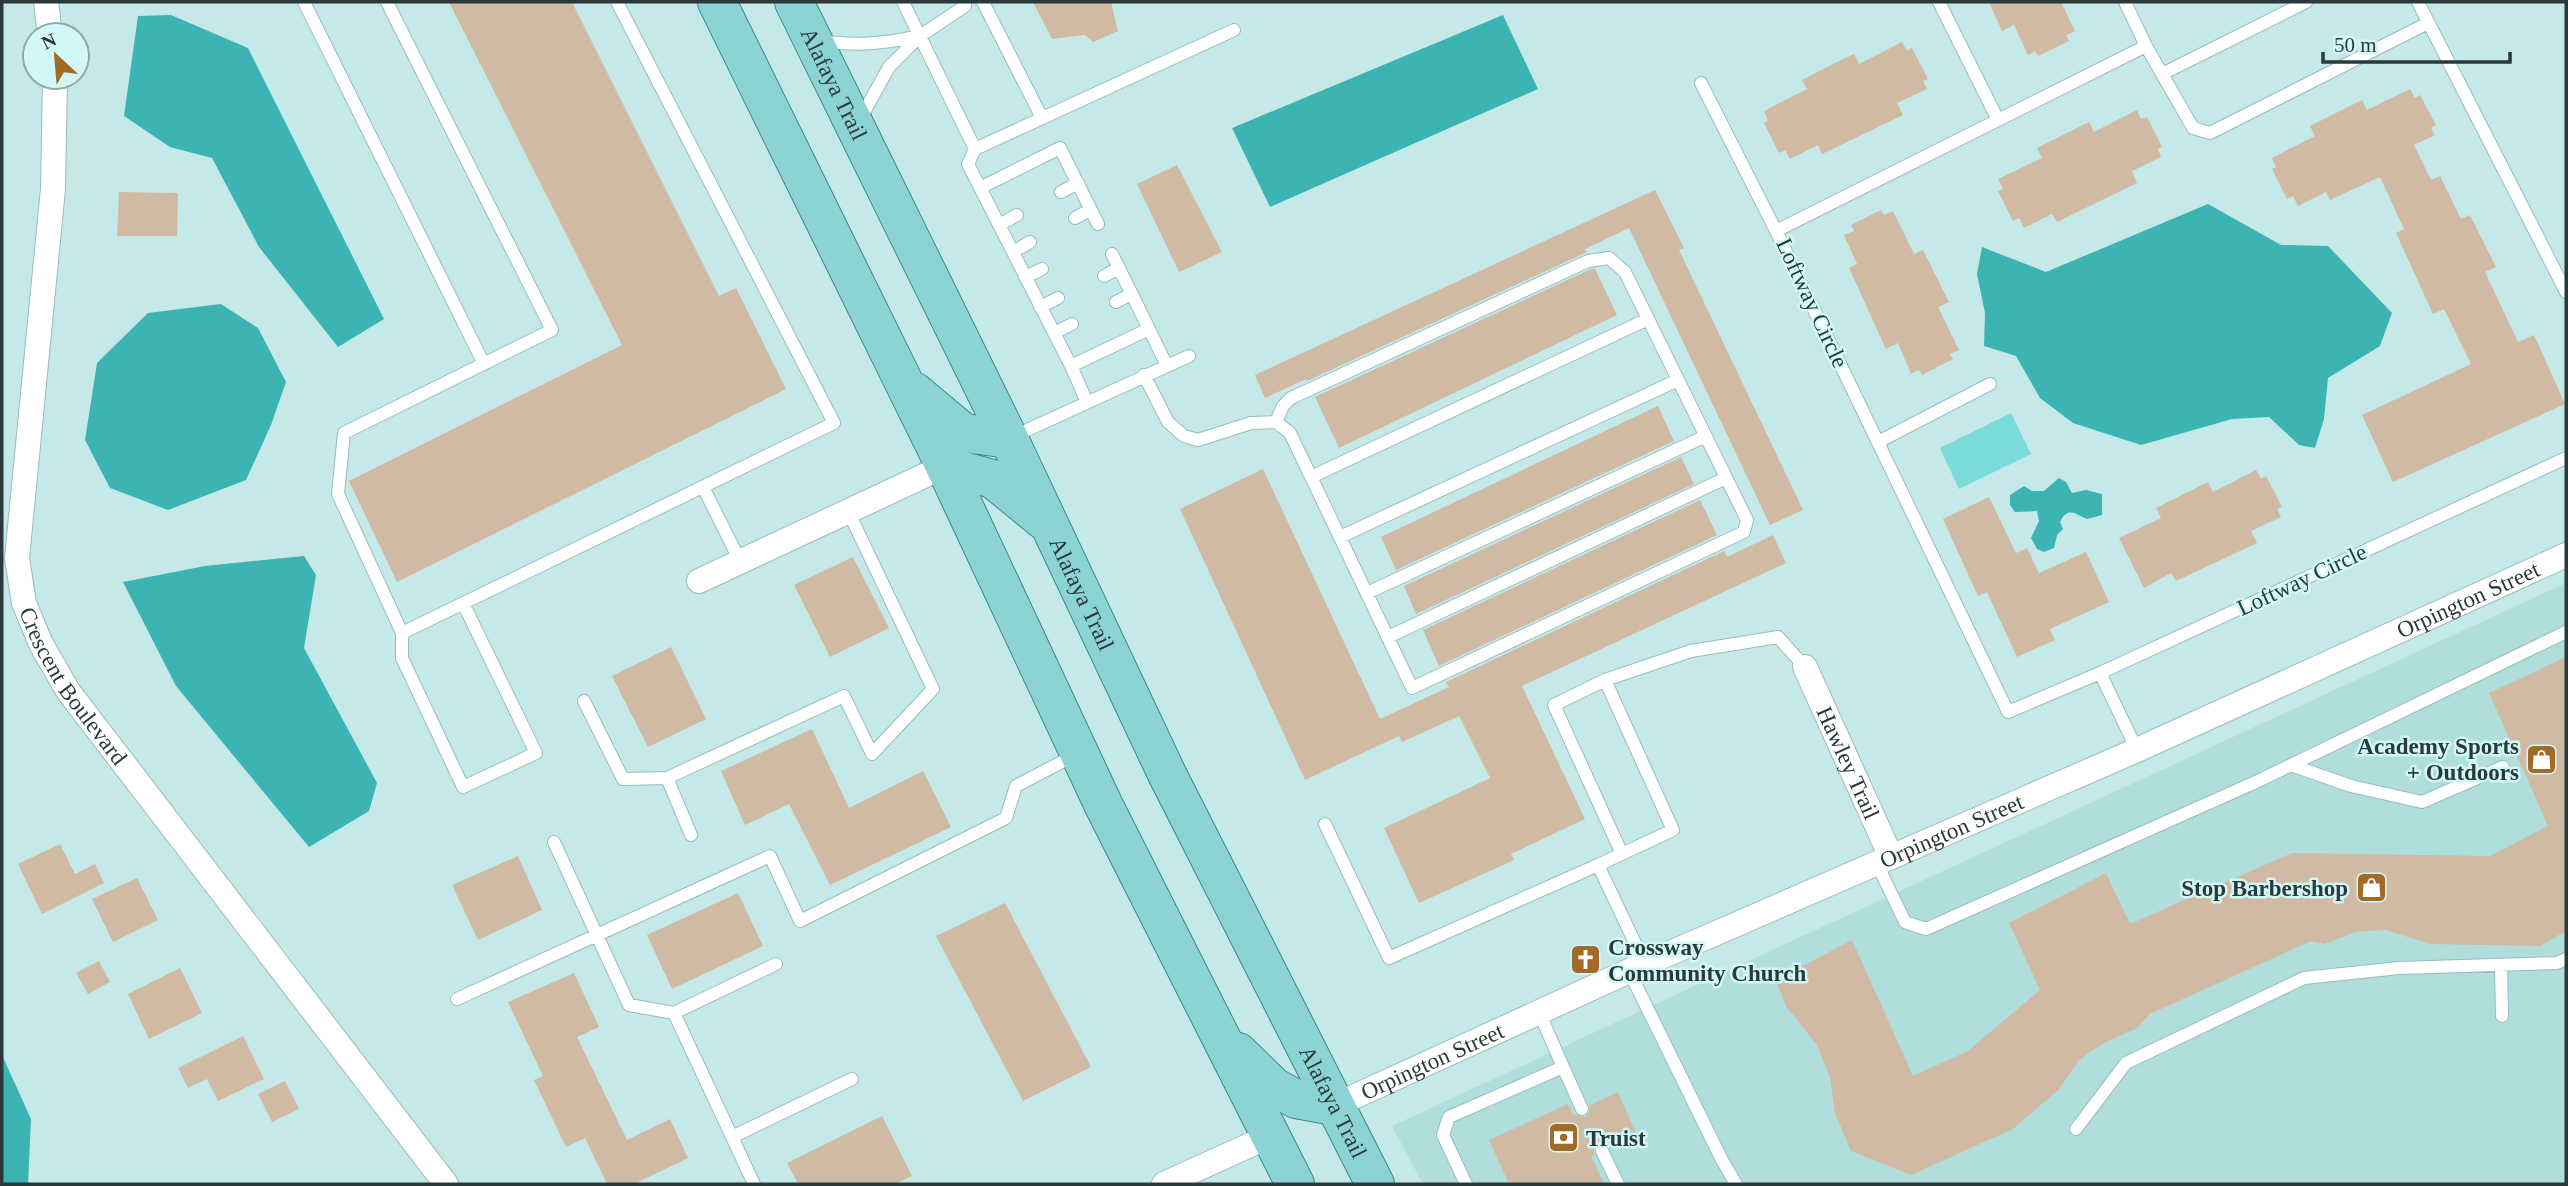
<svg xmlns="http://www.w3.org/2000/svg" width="2568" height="1186" font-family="'Times New Roman',serif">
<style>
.built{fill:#afdedd}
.green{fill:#7adbd9}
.water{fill:#3cb4b3}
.building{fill:#d0baa4}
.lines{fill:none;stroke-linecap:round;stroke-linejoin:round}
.service-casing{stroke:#98bdbc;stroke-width:14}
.minor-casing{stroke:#98bdbc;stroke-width:26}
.primary-casing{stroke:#368b8a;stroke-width:40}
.service{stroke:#fff;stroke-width:12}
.minor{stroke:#fff;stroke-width:24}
.primary{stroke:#8bd4d3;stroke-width:38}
.labels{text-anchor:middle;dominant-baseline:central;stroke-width:5;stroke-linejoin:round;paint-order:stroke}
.street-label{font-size:23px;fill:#2a3939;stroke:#d1f7f6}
.poi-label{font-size:23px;font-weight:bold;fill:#2a3939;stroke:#d1f7f6;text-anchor:end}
</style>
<rect width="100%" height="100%" fill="#c4e9e8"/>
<!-- built -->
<path class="built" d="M2566,583V1184H1423L1392,1126Z"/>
<!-- green -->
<path class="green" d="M2011,413L2031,454L1959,489L1940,448Z"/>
<!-- water -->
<path class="water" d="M171,15L248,48L384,319L338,347L259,247L212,158L170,147L124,116L138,16Z
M1503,15L1538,89L1270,207L1232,128Z
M2208,204L2281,245L2328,246L2392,313L2380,346L2328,378L2324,419L2315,448L2299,445L2269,417L2232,419L2141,445L2073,423L2040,398L2016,356L1984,346L1985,313L1977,274L1982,247L2046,272Z
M221,304L258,328L286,382L271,425L246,480L168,510L110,488L85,440L97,363L148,313Z
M2059,478L2066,482L2072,493L2086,490L2102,494V515L2087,519C2075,514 2068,506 2060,522L2063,529L2057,535L2054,548L2044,552L2037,549L2031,538L2039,521L2037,511L2015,512L2010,505V495L2024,486L2032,491H2044Z
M304,556L316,575L304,648L377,783L369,811L309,847L176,686L123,582L205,566Z
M2,1055L31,1119L28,1184H2Z"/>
<!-- building -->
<path class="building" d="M449,2H572L719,296L736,288L786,389L397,582L349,481L622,345Z
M1033,2H1111L1118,31L1093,42L1085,35L1052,39Z
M1989,2H2061L2075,31L2066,35L2069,41L2038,56L2035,51L2028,55L2014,25L2002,31Z
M1902,42L1907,51L1912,48L1928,79L1923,81L1927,89L1897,103L1903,115L1822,154L1818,145L1790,159L1785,150L1779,153L1764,123L1768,120L1764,111L1807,89L1802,80L1839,61L1854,54L1859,64Z
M2410,89L2415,98L2420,95L2436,125L2431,128L2435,135L2414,145L2431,180L2440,176L2461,219L2470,215L2496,267L2485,272L2518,342L2534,335L2565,404L2393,482L2362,415L2471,364L2444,309L2433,314L2396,233L2404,229L2380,177L2330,200L2326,192L2298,206L2293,196L2287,199L2272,169L2276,167L2272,158L2315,136L2310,126L2362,100L2367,110Z
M2137,110L2141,119L2147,117L2162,147L2158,149L2161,157L2132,171L2137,183L2057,222L2052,214L2024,228L2019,218L2013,221L1998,191L2003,189L1998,179L2042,158L2037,148L2089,122L2094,132Z
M1177,165L1222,252L1179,272L1137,184Z
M1655,190L1684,248L1679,250L1803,510L1770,525L1629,228L1585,249L1587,252L1307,381L1306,379L1265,398L1255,375Z
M119,192L178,193L177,236H117Z
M1881,210L1884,215L1893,211L1914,254L1923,250L1949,302L1938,307L1959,350L1950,354L1953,359L1922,375L1919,370L1911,374L1898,343L1886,349L1849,268L1857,264L1844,235L1854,231L1851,225Z
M1591,269H1595L1617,315L1339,448L1315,397Z
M1658,406L1674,441L1396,570L1381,537Z
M1681,457L1694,484L1416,614L1404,586Z
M1263,469L1380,719L1449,687L1446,682L1724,551L1727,557L1773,535L1786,563L1522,686L1585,819L1511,854L1514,860L1419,903L1384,828L1490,778L1459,716L1402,742L1399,736L1305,780L1180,509Z
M2256,470L2261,479L2266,476L2282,507L2277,509L2281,517L2251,531L2257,543L2176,581L2171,573L2144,588L2119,538L2161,518L2156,508L2208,482L2213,492Z
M1989,497L2016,553L2027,548L2039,573L2086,552L2109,602L2050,629L2055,640L2017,657L1987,592L1978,596L1943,519Z
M1700,500L1717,535L1439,666L1423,630Z
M853,557L889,628L830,657L794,585Z
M671,647L706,719L648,747L612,676Z
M2566,657V931L2540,946L2430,944L2386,930L2355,932L2325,944L2311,941L2150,1014L2137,1028L2104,1043L2080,1059L2059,1089L2013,1129L1911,1175L1851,1151L1835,1113L1830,1077L1817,1045L1786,1006L1776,980L1852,940L1913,1076L1968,1051L2040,990L2009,923L2106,873L2130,924L2292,853L2490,856L2548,826L2489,693Z
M812,729L849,808L923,771L951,827L830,885L789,804L745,825L721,771Z
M60,844L75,874L95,864L104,883L42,914L18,864Z
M518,856L542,910L478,940L452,885Z
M137,878L158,920L113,942L92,899Z
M738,893L763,946L672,989L647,935Z
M1005,903L1091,1067L1023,1101L936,936Z
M99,961L110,982L88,994L76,973Z
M180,968L202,1013L149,1039L128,994Z
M574,973L599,1027L577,1037L627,1140L670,1119L688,1158L634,1184H607L585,1138L566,1147L534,1080L543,1076L508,1002Z
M243,1036L264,1079L218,1101L207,1079L188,1088L178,1068Z
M285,1081L299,1109L272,1122L258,1094Z
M1618,1092L1637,1136L1610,1148L1602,1142L1594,1147V1155L1591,1156L1604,1184H1509L1489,1140L1568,1104L1573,1114L1585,1117L1589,1113L1590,1105Z
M882,1116L912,1176L895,1184H798L787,1163Z"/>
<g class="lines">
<defs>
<path id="service" d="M304,2L484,364
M387,2L552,330L344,433L338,494L402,633L834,423L617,2
M903,2L975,149L1234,30
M983,2L1042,118
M1939,2L1998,120
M2125,2L2146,46L2193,128L2210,133L2428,23
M2418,2L2566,292
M820,41C857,46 882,44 919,36
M2162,74L2306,2
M1701,83L1776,231L2008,712L2100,673L2566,458
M859,121L889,67L920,36L965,6V2
M975,149L968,164L1071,366
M980,188L1060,148L1098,224
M1061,192L1078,183
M1075,218L1090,210
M999,225L1017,215
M1776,231L2146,46
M1013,252L1030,242
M1112,254L1149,329
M1104,276L1119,268
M1025,277L1042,269
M1116,302L1131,294
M1040,307L1058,298
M1054,333L1072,324
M1144,375L1168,422L1184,436L1198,440L1251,423L1276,422L1290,433L1412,688L1744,532L1747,520L1625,272L1609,258L1588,261L1291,398L1283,406L1276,422
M1087,402L1071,366L1149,329L1167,366
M1012,437L1189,356
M1878,442L1990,384
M1311,477L1648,319
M703,487L740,561
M1340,537L1678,380
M1367,593L1706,436
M402,633V658L463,787L536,753L463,603
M1388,637L1726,478
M2100,673L2137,750
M1605,680L1673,830L1598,865L1645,964
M584,701L623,779L667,778
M2291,765L2351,786L2422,802L2503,767
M1325,824L1389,958L1598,865
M691,835L667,778L844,696L872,754L933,689L848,511
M554,842L629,1005L674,1013L776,964
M1622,854L1554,705L1605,680L1691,651L1778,637L1805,667
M1877,864L1905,922L1926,929L2258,781L2566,632
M2501,965L2502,1016
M1629,971L1722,1160L1736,1184
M457,999L770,856L800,921L1006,818L1016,786L1077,754
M674,1013L754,1184
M1563,1067L1582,1109
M2076,1129L2126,1063L2304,978L2399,968L2557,963L2566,959
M732,1137L852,1079
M1602,1151L1618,1184
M1466,1184L1443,1135L1449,1117L1563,1067L1539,1012"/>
<g id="minor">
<path d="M46,2L50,35"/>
<path id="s1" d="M55,77L53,189L17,558L24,603L41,644L68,691L446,1184"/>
<path d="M699,581L945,466"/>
<path id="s2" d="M1805,667L1891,857"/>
<path id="s3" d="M1334,1106L1629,971L2137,750L2566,555"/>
<path d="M1164,1184L1270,1136"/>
</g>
<g id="primary">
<path d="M717,2L945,466L1104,806L1295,1184"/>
<path id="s4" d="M794,2L1009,439L1167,774L1375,1184"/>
<path d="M915,392L964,433L1009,439"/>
<path d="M945,466L993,479L1043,520"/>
<path d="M1238,1052L1274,1087L1296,1099L1334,1106"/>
</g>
</defs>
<!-- service casing -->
<use href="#service" class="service-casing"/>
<!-- minor casing -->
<use href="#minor" class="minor-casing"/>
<!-- primary casing -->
<use href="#primary" class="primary-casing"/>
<!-- service -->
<use href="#service" class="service"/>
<!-- minor -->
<use href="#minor" class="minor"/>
<!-- primary -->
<use href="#primary" class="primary"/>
</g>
<!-- icons -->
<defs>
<symbol id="shop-square" viewBox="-11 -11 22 22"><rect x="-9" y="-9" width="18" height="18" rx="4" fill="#a26a27" stroke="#d1f7f6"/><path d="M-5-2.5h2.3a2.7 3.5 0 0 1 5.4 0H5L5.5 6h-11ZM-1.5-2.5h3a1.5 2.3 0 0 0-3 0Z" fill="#fff"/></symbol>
<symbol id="church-square" viewBox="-11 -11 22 22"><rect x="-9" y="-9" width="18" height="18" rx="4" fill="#a26a27" stroke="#d1f7f6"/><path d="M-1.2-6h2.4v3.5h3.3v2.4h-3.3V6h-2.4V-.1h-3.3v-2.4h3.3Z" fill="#fff"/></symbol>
<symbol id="bank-square" viewBox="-11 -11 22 22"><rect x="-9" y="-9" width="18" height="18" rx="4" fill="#a26a27" stroke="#d1f7f6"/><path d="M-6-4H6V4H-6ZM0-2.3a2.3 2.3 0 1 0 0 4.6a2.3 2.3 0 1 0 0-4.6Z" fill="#fff"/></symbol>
</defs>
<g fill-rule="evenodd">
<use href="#shop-square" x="2524" y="742" width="35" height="35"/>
<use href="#shop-square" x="2354" y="870" width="35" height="35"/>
<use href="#church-square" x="1568" y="942" width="35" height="35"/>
<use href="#bank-square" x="1546" y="1120" width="35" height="35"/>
</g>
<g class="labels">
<!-- street labels -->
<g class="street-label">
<text stroke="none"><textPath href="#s4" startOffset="91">Alafaya Trail</textPath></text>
<text transform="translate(1812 303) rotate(65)">Loftway Circle</text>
<text transform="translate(2302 580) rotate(-25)">Loftway Circle</text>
<text stroke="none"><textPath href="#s4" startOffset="658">Alafaya Trail</textPath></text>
<text stroke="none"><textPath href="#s3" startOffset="1242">Orpington Street</textPath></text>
<text stroke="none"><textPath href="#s1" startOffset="625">Crescent Boulevard</textPath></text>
<text stroke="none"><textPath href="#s2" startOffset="105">Hawley Trail</textPath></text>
<text stroke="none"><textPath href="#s3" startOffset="676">Orpington Street</textPath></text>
<text stroke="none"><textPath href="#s3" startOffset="108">Orpington Street</textPath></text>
<text stroke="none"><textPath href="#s4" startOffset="1225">Alafaya Trail</textPath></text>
</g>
<!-- poi labels -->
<g class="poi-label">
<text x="2519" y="746">Academy Sports<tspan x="2519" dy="26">+ Outdoors</tspan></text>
<text x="2348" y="888">Stop Barbershop</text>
<text x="1608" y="947" text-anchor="start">Crossway<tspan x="1608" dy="26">Community Church</tspan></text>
<text x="1586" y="1138" text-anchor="start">Truist</text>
</g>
</g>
<!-- border -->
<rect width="2568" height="1186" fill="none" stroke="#2a3939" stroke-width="7"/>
<!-- north arrow -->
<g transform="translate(56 56) rotate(334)"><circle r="33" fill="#d1f7f6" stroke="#8eabaa" stroke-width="2"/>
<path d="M0-5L12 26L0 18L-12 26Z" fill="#a26a27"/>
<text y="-10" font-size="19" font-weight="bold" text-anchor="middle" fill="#2a3939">N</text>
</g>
<!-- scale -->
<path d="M2323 52v10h187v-10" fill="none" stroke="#2a3939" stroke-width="3.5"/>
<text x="2334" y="52" font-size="21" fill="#2a3939" stroke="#d1f7f6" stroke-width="5" paint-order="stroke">50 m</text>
</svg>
